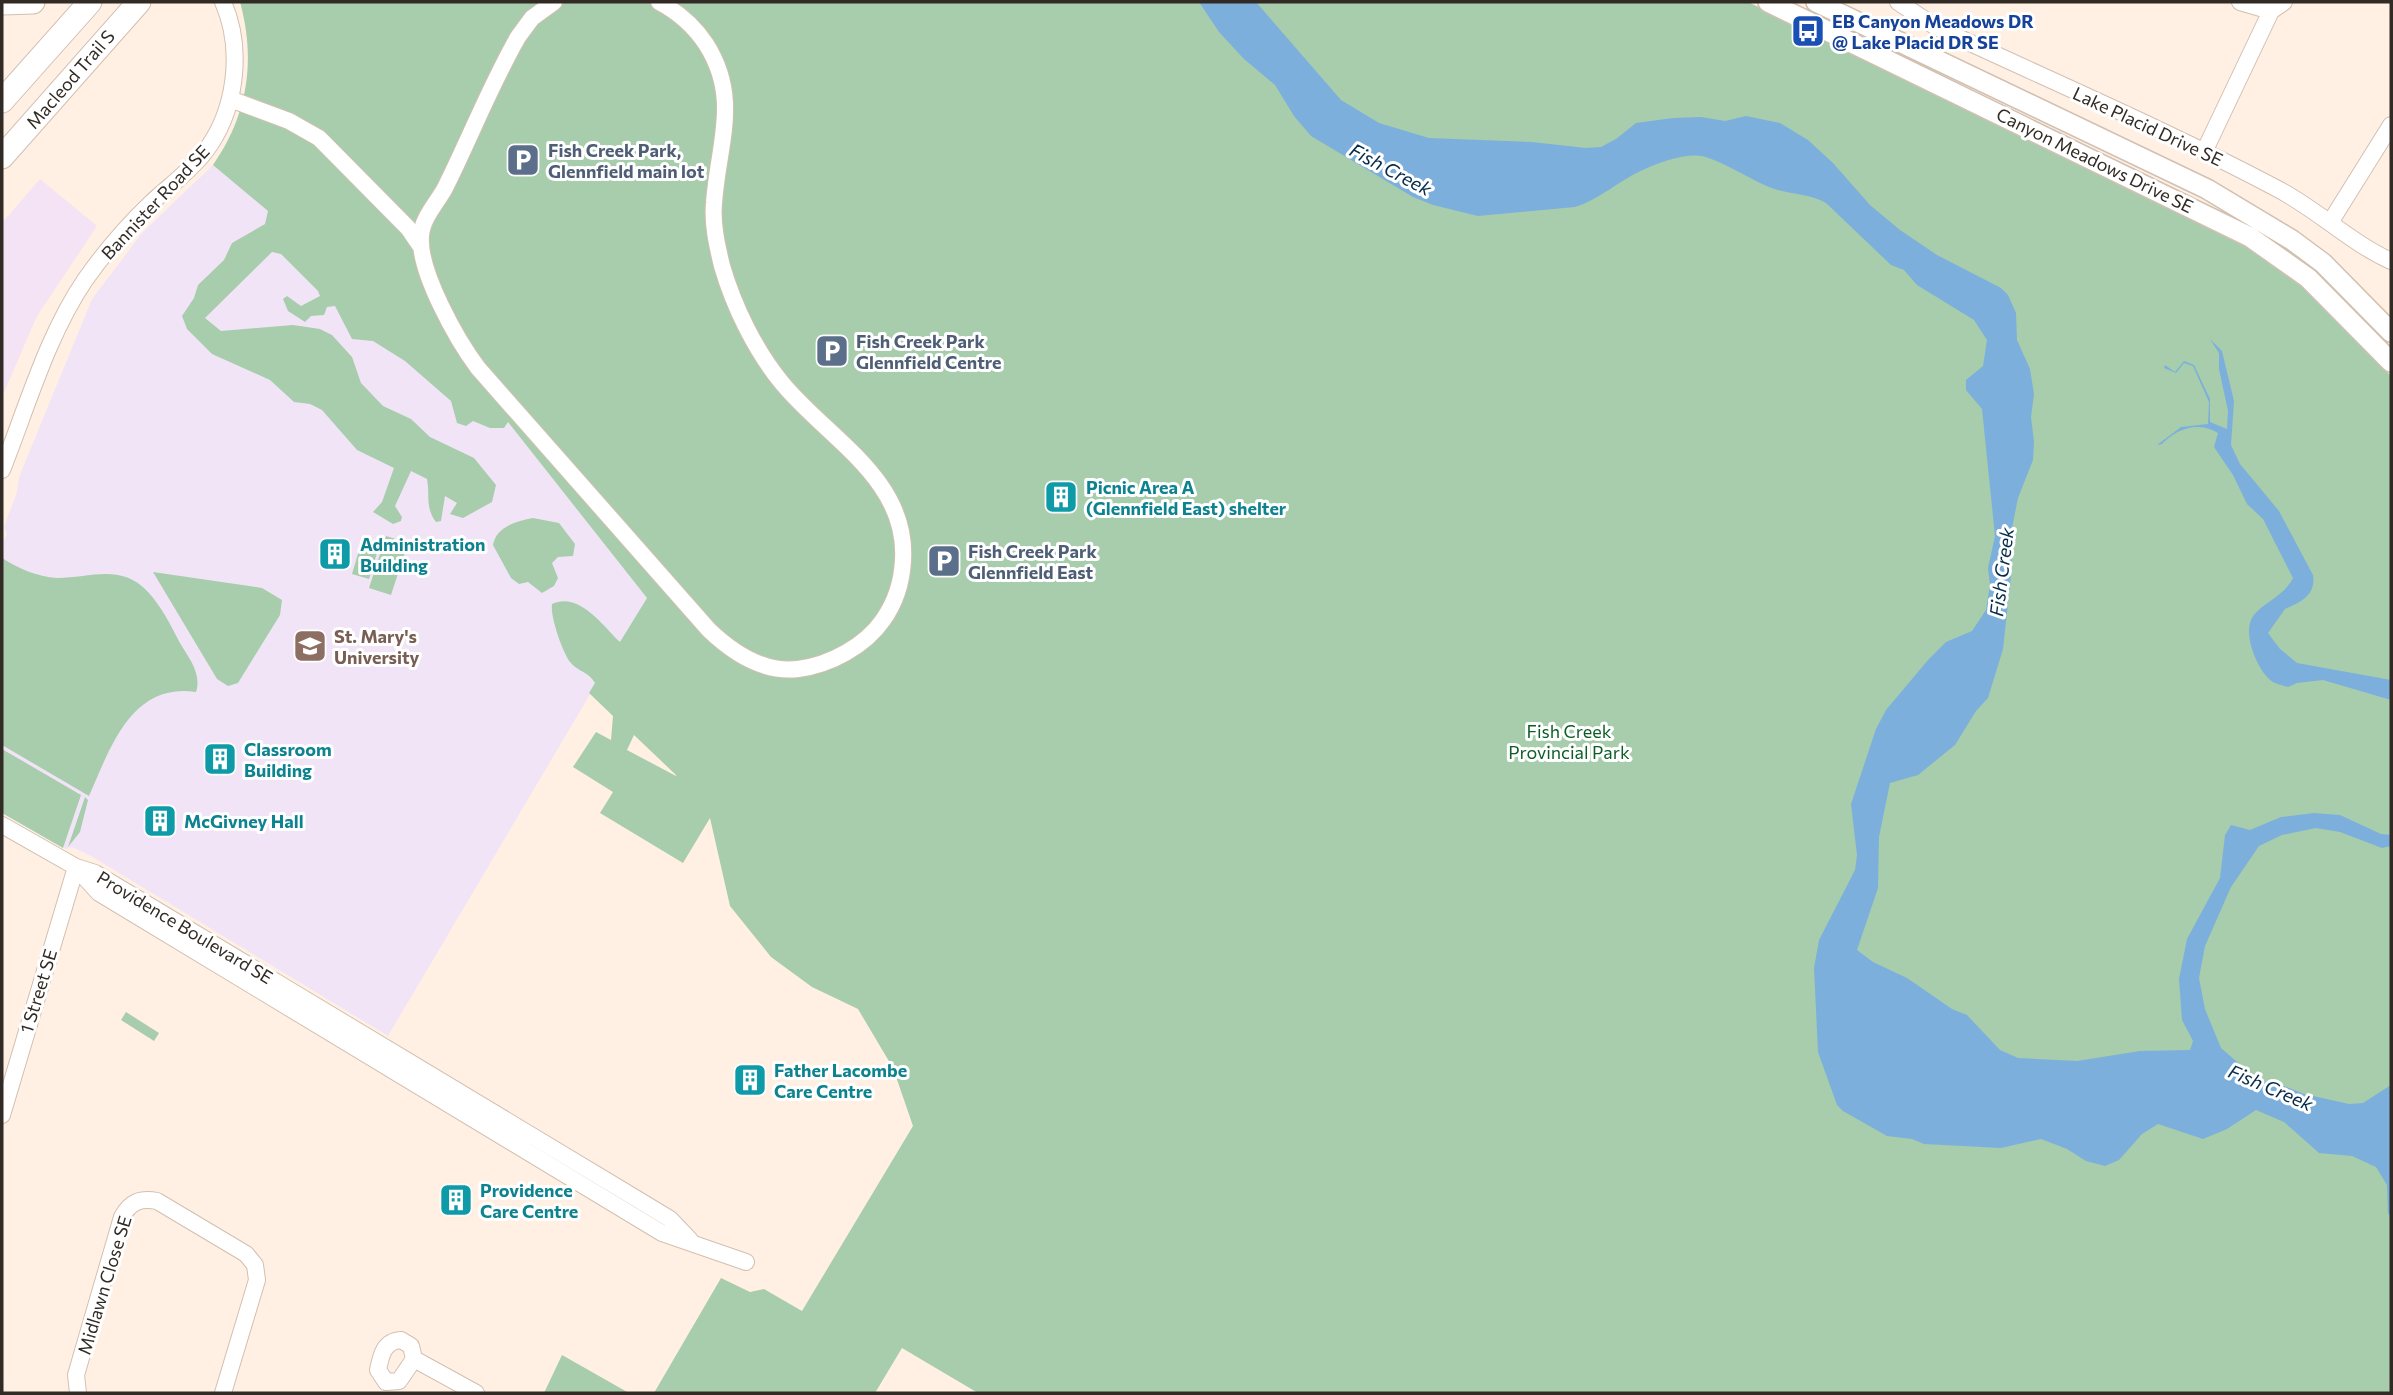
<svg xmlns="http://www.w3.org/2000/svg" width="2393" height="1395" font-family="Commissioner,sans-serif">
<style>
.commercial{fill:#f4e3f5}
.education{fill:#f2e4f7}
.green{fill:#a7cdac;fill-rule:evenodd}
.water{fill:#7dafdc}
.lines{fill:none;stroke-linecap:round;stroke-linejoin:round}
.minor-casing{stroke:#d2c0b1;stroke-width:18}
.major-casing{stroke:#d2c0b1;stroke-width:22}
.highway-casing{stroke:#d2c0b1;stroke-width:25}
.minor{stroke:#fff;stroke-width:16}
.major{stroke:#fff;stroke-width:19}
.highway{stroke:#fff;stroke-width:23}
.labels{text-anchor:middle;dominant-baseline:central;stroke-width:6;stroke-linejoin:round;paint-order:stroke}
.transit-label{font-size:18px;font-weight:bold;fill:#164399;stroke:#fff;text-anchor:start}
.street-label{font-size:18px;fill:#322b25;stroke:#fff}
.service-label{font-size:18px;font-weight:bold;fill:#4e5e75;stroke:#fff;text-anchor:start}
.culture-label{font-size:18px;font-weight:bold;fill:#0d838f;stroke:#fff;text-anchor:start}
.education-label{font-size:18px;font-weight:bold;fill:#785e54;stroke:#fff;text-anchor:start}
.park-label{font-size:18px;fill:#0d5e26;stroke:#fff}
.water-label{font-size:19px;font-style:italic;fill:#042c4a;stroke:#fff}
</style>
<rect width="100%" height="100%" fill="#fff0e3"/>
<!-- commercial -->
<path class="commercial" d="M40,179L97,226L37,316L2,397V223Z"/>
<!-- education -->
<path class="education" d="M214,164L488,396L647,598L388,1036L91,856L72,847L66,849L2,811V544L7,534L4,527L17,492L19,477L92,299L142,233Z"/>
<!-- green -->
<path class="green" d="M240,2H1748L2154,197L2254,250L2307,290L2391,376V1393H978L902,1348L875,1393H654L721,1278L750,1292L764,1289L802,1311L913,1126L893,1068L858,1009L812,987L771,957L730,906L710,818L683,863L600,813L613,792L573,767L596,732L611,740L613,716L589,693L595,683C588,671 578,672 570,662C562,651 550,616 552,604C579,591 603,626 620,642L647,598L508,422L504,428H490L473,421L466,426L457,423L451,401L405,361L373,341L352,339L335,306L327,307L324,315L311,316L305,322L288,311L283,299L287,296L301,306L320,296L318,291L281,254L272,252L205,318L221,331L293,325L320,329L332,335L352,357L361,383L383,406L411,419L430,437L474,458L496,485L492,502L463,518L450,514L457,503L445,496L441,521L436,522C425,508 430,495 427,479L411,471L395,506L402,517L401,521L393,524L373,512L382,502L394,468L357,450L322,410L310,404L294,402L270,380L212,354L187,329L182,316L194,298L198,285L224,260L232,243L265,224L268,211L213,165C248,115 256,60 240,2ZM634,735L676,775V776L627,750Z
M533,518L559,523L575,544L573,556L558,557L552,563L558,578L554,586L542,593L528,582L519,584L511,578L493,545C496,527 516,521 533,518Z
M386,536L408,543L391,595L369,588Z
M363,537L380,543L369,579L352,574Z
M2,558C18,568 37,577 57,578C91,578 121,563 148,592C162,607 171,626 180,643C189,658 202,674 196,692C131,682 110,749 89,796L2,745Z
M153,572L262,588L282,600L280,615L238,683L228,686L217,679Z
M2,749L81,795L63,848L2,813Z
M85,797L88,800L80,832L68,847Z
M126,1012L159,1033L154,1041L121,1020Z
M562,1355L629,1393H544Z"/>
<!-- water -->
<path class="water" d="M1199,2H1256L1341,100L1379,123L1429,138L1532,142L1586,148L1601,147L1616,139L1636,123L1673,118L1701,117L1725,121L1746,116L1780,123L1808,140L1833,163L1870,205L1900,230L1937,255L2001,288L2008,295L2016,313L2017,340L2030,369L2034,394L2031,417L2034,442L2033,460L2018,498L2011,533L2012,566L2003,649L1988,698L1976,711L1955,745L1918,775L1890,783L1879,837L1878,888L1857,950L1873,962L1907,978L1952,1009L1967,1015L2000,1050L2018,1058L2077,1061L2140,1051L2190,1050L2193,1041L2182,1020L2179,979L2187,939L2220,878L2225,835L2231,825L2250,830L2281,817L2314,813L2340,815L2381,834L2391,835V846L2382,848L2340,832L2316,828L2282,835L2259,846L2231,887L2205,946L2199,978L2205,1009L2221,1048L2251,1074L2276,1087L2284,1086L2304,1094L2349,1104L2363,1103L2391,1085V1217L2388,1213L2387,1185L2376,1167L2352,1156L2319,1153L2284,1122L2256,1110L2227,1129L2203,1139L2158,1124L2142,1134L2119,1160L2105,1166L2086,1161L2067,1149L2041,1139L2001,1148L1924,1144L1912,1139L1887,1136L1843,1111L1837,1105L1818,1052L1814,968L1819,940L1855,870L1857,855L1851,804L1876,729L1886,710L1928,660L1946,642L1972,631L1986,610L1990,585L1988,568L1995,536L1982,409L1966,390V380L1983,366L1987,340L1974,320L1917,285L1904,270L1891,265L1826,203C1808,193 1788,195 1769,187C1752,180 1720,160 1702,156C1686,153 1659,162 1645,169C1621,179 1599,200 1575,207L1478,216L1433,205L1413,197L1311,136L1294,116L1275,85L1244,59L1219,32Z
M2210,339L2222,351L2234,401L2231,445L2240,464L2279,511L2313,575C2316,596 2300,602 2285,609L2268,633L2280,649L2297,663L2391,680V700L2323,680L2297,683L2288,687C2281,685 2274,684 2268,678C2256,666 2242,632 2253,616C2264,602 2284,596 2293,578L2263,519L2247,504L2233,475L2214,447L2218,433C2199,421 2177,428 2162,444L2157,445L2181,427L2208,424L2209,402L2193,366L2184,363L2176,373L2164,368L2165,365L2175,372L2184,361L2194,365L2210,399V422L2227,429L2228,411L2219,369V353Z"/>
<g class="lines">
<defs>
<path id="minor" d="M554,2L532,18L518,37C490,86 470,138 445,188C437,203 422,218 421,236C418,271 457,340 478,368L709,630C732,652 764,673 798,669C830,665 865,646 883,620C895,603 902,581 903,560C908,479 827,438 782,383C755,350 734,307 722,266C717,245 712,224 714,203C718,144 741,99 706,44C694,26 678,12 659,2
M1898,2L1936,27C2049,80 2164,129 2274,187C2316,208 2349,242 2391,261
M2240,2L2271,11
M230,99L289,121L319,138L408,228L421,247
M2204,152L2271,11L2284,2
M2331,221L2391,125
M2,470C27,407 47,336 85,280C104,253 126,227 150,204C168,187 189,172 204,153C236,112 244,50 223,2
M2,825L76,867L95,873L632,1196L670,1219L690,1240
M77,869L99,893L662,1233L746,1262
M2,1115L76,867
M401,1340L411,1346L414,1359L399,1381L386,1382L378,1370C381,1355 384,1341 401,1340Z
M414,1359L476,1393
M78,1393L76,1375L122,1217C130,1202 140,1198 157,1201L246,1254L255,1265L257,1280L223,1393"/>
<path id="major" d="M1768,2L2250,237L2308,278L2391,362
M1816,2L2207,189L2292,240L2323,263L2391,332"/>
<path id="highway" d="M2,3L33,2
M2,101L90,2
M2,157L139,2"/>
</defs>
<!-- minor casing -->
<use href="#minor" class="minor-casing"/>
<!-- major casing -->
<use href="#major" class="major-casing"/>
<!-- highway casing -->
<use href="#highway" class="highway-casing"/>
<!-- minor -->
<use href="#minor" class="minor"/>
<!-- major -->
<use href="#major" class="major"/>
<!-- highway -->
<use href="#highway" class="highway"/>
</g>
<!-- icons -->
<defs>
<symbol id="bus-square" viewBox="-11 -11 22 22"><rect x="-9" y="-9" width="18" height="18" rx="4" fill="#1a4fb4" stroke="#fff"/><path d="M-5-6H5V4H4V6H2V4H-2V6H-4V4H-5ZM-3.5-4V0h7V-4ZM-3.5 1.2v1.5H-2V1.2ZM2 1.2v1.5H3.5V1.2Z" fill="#fff"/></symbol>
<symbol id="parking-square" viewBox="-11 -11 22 22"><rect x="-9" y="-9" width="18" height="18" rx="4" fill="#5c6f8a" stroke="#fff"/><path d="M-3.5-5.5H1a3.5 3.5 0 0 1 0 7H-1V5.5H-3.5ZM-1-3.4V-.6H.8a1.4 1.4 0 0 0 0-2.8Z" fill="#fff"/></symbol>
<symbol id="building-square" viewBox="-11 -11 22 22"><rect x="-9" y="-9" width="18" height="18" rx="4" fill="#0f9aa8" stroke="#fff"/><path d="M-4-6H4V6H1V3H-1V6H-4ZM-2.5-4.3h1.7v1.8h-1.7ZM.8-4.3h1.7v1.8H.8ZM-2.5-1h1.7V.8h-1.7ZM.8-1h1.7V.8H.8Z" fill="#fff"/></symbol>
<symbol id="university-square" viewBox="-11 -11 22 22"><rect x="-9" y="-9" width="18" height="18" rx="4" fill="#8d6e63" stroke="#fff"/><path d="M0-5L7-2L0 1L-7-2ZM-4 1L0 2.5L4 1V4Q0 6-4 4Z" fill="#fff"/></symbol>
</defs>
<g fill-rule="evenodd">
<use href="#bus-square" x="1789" y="12" width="38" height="38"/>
<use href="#parking-square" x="504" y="141" width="38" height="38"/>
<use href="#parking-square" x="813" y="332" width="38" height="38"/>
<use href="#building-square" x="1042" y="478" width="38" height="38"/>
<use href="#building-square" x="316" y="535" width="38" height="38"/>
<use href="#parking-square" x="925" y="542" width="38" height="38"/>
<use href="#university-square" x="291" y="627" width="38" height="38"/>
<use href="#building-square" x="201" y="740" width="38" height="38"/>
<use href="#building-square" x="141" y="802" width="38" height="38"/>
<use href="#building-square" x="731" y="1061" width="38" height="38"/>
<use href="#building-square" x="437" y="1181" width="38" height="38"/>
</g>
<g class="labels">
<!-- transit labels -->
<g class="transit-label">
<text x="1832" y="21">EB Canyon Meadows DR<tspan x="1832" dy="21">@ Lake Placid DR SE</tspan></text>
</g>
<!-- street labels -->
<g class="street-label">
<text transform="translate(70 79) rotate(-49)">Macleod Trail S</text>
<text transform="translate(2148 126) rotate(25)">Lake Placid Drive SE</text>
<text transform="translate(2095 160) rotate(26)">Canyon Meadows Drive SE</text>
<text transform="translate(155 202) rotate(-47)">Bannister Road SE</text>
<text transform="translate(185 927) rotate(31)">Providence Boulevard SE</text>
<text transform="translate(38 991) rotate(-73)">1 Street SE</text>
<text transform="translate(104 1285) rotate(-73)">Midlawn Close SE</text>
</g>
<!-- service labels -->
<g class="service-label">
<text x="548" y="150">Fish Creek Park,<tspan x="548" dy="21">Glennfield main lot</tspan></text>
<text x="856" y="341">Fish Creek Park<tspan x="856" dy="21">Glennfield Centre</tspan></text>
<text x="968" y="551">Fish Creek Park<tspan x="968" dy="21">Glennfield East</tspan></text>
</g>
<!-- culture labels -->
<g class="culture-label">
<text x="1086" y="487">Picnic Area A<tspan x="1086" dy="21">(Glennfield East) shelter</tspan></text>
<text x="360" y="544">Administration<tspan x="360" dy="21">Building</tspan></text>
<text x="244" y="749">Classroom<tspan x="244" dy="21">Building</tspan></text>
<text x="184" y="821">McGivney Hall</text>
<text x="774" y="1070">Father Lacombe<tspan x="774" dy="21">Care Centre</tspan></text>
<text x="480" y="1190">Providence<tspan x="480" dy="21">Care Centre</tspan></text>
</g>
<!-- education labels -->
<g class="education-label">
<text x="334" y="636">St. Mary's<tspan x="334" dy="21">University</tspan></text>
</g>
<!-- park labels -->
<g class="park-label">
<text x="1569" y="731">Fish Creek<tspan x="1569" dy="21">Provincial Park</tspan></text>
</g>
<!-- water labels -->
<g class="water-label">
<text transform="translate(1391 169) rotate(28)">Fish Creek</text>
<text transform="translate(2001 572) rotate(-83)">Fish Creek</text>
<text transform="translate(2271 1087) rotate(23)">Fish Creek</text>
</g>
</g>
<!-- border -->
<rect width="2393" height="1395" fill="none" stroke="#322b25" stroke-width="7"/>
</svg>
